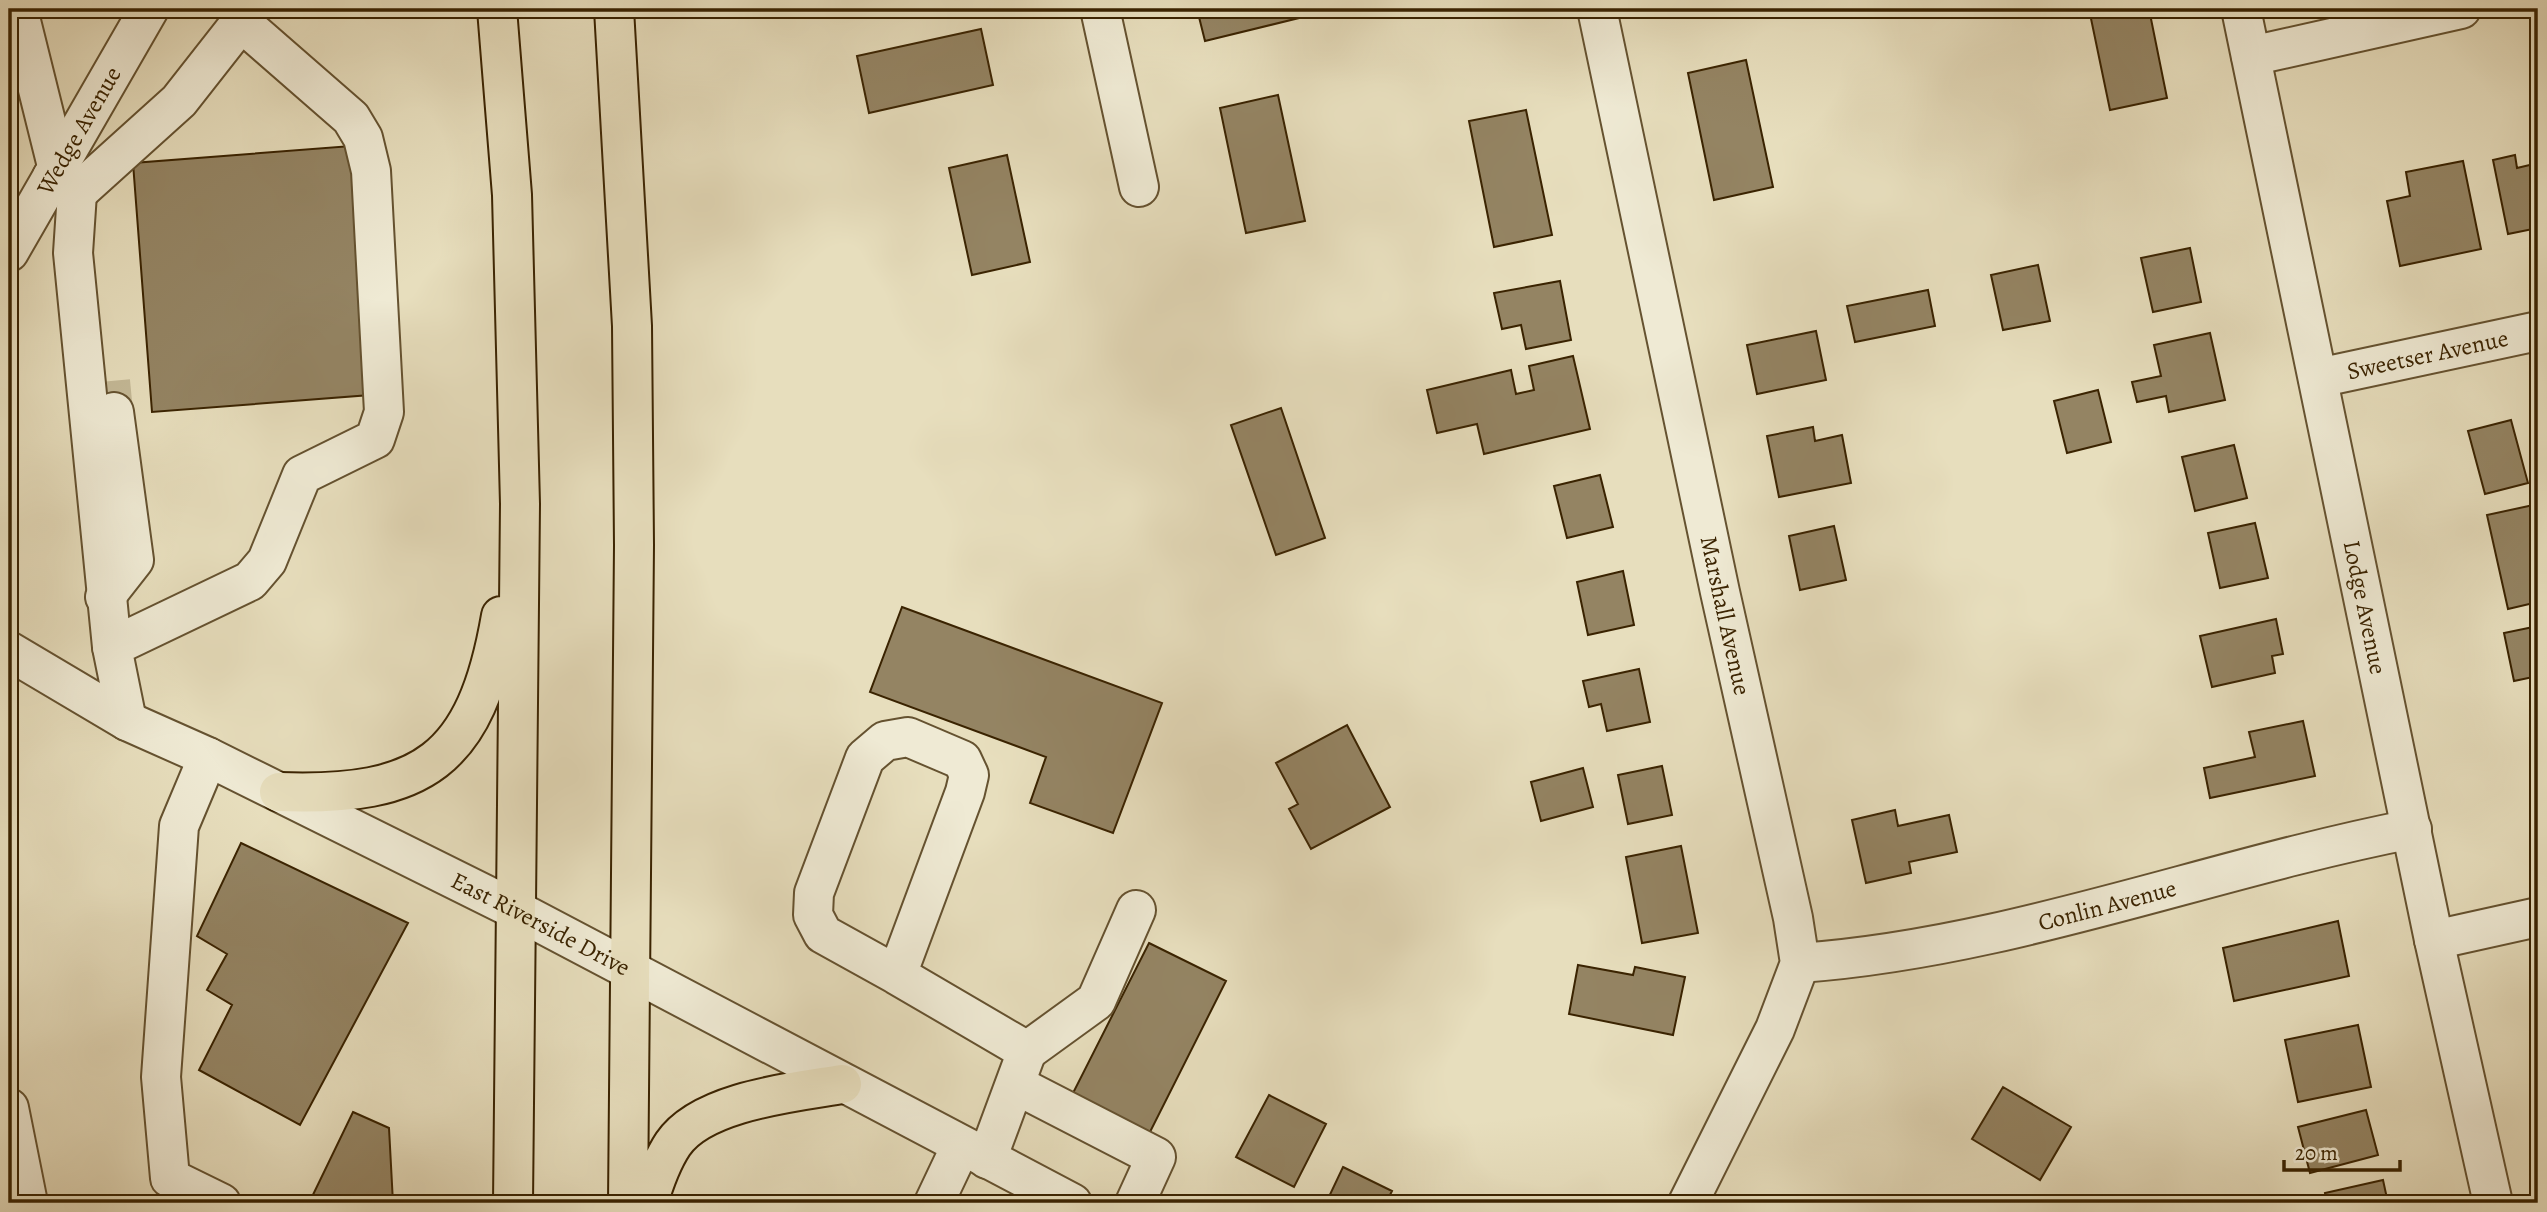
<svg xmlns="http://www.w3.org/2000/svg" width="2547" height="1212" font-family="Alegreya,serif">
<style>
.building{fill:#948463;stroke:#3a2301;stroke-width:2}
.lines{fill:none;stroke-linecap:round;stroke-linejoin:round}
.minor-tunnel{stroke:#c4b997;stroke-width:38;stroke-dasharray:38 19;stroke-linecap:butt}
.minor-casing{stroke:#655230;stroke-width:42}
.highway-casing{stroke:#3a2301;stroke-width:42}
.minor{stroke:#efead4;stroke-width:38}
.highway{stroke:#e7debd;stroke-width:38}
.labels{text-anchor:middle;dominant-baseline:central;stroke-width:5;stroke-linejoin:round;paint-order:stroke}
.street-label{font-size:24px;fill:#3a2301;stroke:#efead4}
</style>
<rect width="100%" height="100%" fill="#e7debd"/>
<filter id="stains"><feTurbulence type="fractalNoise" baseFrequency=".00286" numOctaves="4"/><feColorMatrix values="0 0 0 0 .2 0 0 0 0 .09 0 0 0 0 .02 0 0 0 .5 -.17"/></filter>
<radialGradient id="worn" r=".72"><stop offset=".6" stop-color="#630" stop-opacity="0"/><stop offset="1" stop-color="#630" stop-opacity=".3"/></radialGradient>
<!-- building -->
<path class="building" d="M1197,9H1332V10L1205,41Z
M2089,9H2149L2167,98L2110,110Z
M981,29L993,85L869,113L857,56Z
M1746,60L1773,187L1714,200L1688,73Z
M1278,95L1305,221L1246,233L1220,108Z
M1526,110L1552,235L1494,247L1469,121Z
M351,146L370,395L152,412L133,163Z
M1007,155L1030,262L972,275L949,168Z
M2515,155L2517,168L2538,163V228L2508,234L2493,160Z
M2463,161L2481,249L2400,266L2387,201L2410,196L2406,172Z
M2190,248L2201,302L2153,312L2141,258Z
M2038,265L2050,321L2003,330L1991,275Z
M1560,281L1571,340L1526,349L1521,325L1502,329L1494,293Z
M1928,290L1935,326L1855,342L1847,306Z
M1816,331L1826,380L1757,394L1747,345Z
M2210,333L2225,400L2169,412L2166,396L2137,402L2132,382L2161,376L2154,345Z
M1573,356L1590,429L1484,454L1477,424L1437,433L1427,390L1511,370L1516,394L1534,390L1529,366Z
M2098,390L2111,442L2067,453L2054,401Z
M1281,408L1325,538L1276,555L1231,425Z
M2511,420L2528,483L2485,494L2468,431Z
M1813,427L1815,441L1842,435L1851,483L1779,497L1767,436Z
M2234,445L2247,498L2195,511L2182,457Z
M1600,475L1613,527L1567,538L1554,486Z
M2538,504V602L2508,609L2487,515Z
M2255,523L2268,578L2220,588L2208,533Z
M1834,526L1846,580L1800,590L1789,536Z
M1623,571L1634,625L1588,635L1577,582Z
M902,607L1162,703L1113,833L1030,803L1046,757L870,692Z
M2276,619L2283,654L2272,656L2275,673L2212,687L2200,636Z
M2538,626V676L2514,681L2504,633Z
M1639,669L1650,722L1607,731L1601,704L1589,707L1583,681Z
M2303,721L2315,776L2210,798L2204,768L2255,757L2249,732Z
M1347,725L1390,807L1311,849L1289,809L1298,804L1276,763Z
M1662,766L1672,815L1628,824L1618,775Z
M1583,768L1593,807L1541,821L1531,782Z
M1895,810L1898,826L1949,815L1957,852L1909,862L1911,873L1866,883L1852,820Z
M241,843L408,923L300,1125L199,1070L232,1005L207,990L227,954L197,936Z
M1681,846L1698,933L1642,943L1626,857Z
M2338,921L2349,976L2234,1001L2223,948Z
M1149,943L1226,981L1149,1134L1072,1095Z
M1578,965L1633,975L1635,967L1685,977L1673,1035L1569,1014Z
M2358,1025L2371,1087L2298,1102L2285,1040Z
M2003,1087L2071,1127L2040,1180L1972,1139Z
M1269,1095L1326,1124L1294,1187L1236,1157Z
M2366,1110L2378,1155L2310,1173L2298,1127Z
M353,1112L389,1128L393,1203H309Z
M1343,1167L1392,1191L1386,1203H1326Z
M2383,1180L2388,1203H2327L2325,1193Z"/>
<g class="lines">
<!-- minor-tunnel -->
<path class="minor-tunnel" d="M111,381L114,412"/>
<defs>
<g id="minor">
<path d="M18,9L57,166"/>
<path d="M1100,9L1139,187"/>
<path id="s1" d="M1597,9L1720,592L1793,918L1800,963L1775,1029L1688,1203"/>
<path id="s2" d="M2241,9L2434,940L2493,1203"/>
<path d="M2251,56L2461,9"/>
<path d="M52,177L77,193L73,253L112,647"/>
<path d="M77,193L179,101L241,22"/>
<path id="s3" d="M9,252L149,9"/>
<path id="s4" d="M2318,378L2538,331"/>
<path d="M105,597L134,560L114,412"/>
<path id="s5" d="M9,651L127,721L208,757L516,910L1072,1203"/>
<path d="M127,721L112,647L250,581L267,561L302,475L375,439L384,412L371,171L363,138L351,118L241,22L249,9"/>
<path d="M208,757L179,826L161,1077L170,1178L221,1203"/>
<path d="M2434,940L2538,917"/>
<path id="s6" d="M1800,963C2009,948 2207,869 2412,829"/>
<path d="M897,975L823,934L813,915L814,893L865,758L885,741L908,737L962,760L969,775L965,792L897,975L1027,1051L987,1159"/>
<path d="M1027,1051L1096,1001L1136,910"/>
<path d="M1016,1085L1156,1157L1135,1203"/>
<path d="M9,1108L28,1203"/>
<path d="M934,1203L961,1146"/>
</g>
<path id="highway" d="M497,9L512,195L520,504L513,1203
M614,9L632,326L634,545L628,1203
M279,792C423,797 476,761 501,616
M648,1203C654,1183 661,1162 673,1144C702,1101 794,1092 842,1084"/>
</defs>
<!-- minor casing -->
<use href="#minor" class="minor-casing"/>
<!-- highway casing -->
<use href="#highway" class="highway-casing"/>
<!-- minor -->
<use href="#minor" class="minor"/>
<!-- highway -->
<use href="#highway" class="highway"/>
</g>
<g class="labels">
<!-- street labels -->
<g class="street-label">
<text stroke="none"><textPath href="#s3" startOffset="140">Wedge Avenue</textPath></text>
<text stroke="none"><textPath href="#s4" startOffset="112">Sweetser Avenue</textPath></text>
<text stroke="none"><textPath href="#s2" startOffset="611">Lodge Avenue</textPath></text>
<text stroke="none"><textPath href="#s1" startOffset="620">Marshall Avenue</textPath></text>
<text stroke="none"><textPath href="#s6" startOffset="313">Conlin Avenue</textPath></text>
<text stroke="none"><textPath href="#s5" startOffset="598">East Riverside Drive</textPath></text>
</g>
</g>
<!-- margin -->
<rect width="2547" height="1212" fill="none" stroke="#e7debd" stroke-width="35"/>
<rect x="10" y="10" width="2526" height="1191" fill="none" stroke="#3a2301" stroke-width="3.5"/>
<rect x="18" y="18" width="2512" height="1177" fill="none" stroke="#3a2301" stroke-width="2"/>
<!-- scale -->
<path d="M2284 1160v10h116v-10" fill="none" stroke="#3a2301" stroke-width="3.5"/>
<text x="2295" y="1160" font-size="21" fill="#3a2301" stroke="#efead4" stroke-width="5" paint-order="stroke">20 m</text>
<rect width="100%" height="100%" filter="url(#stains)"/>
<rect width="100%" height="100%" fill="url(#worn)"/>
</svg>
